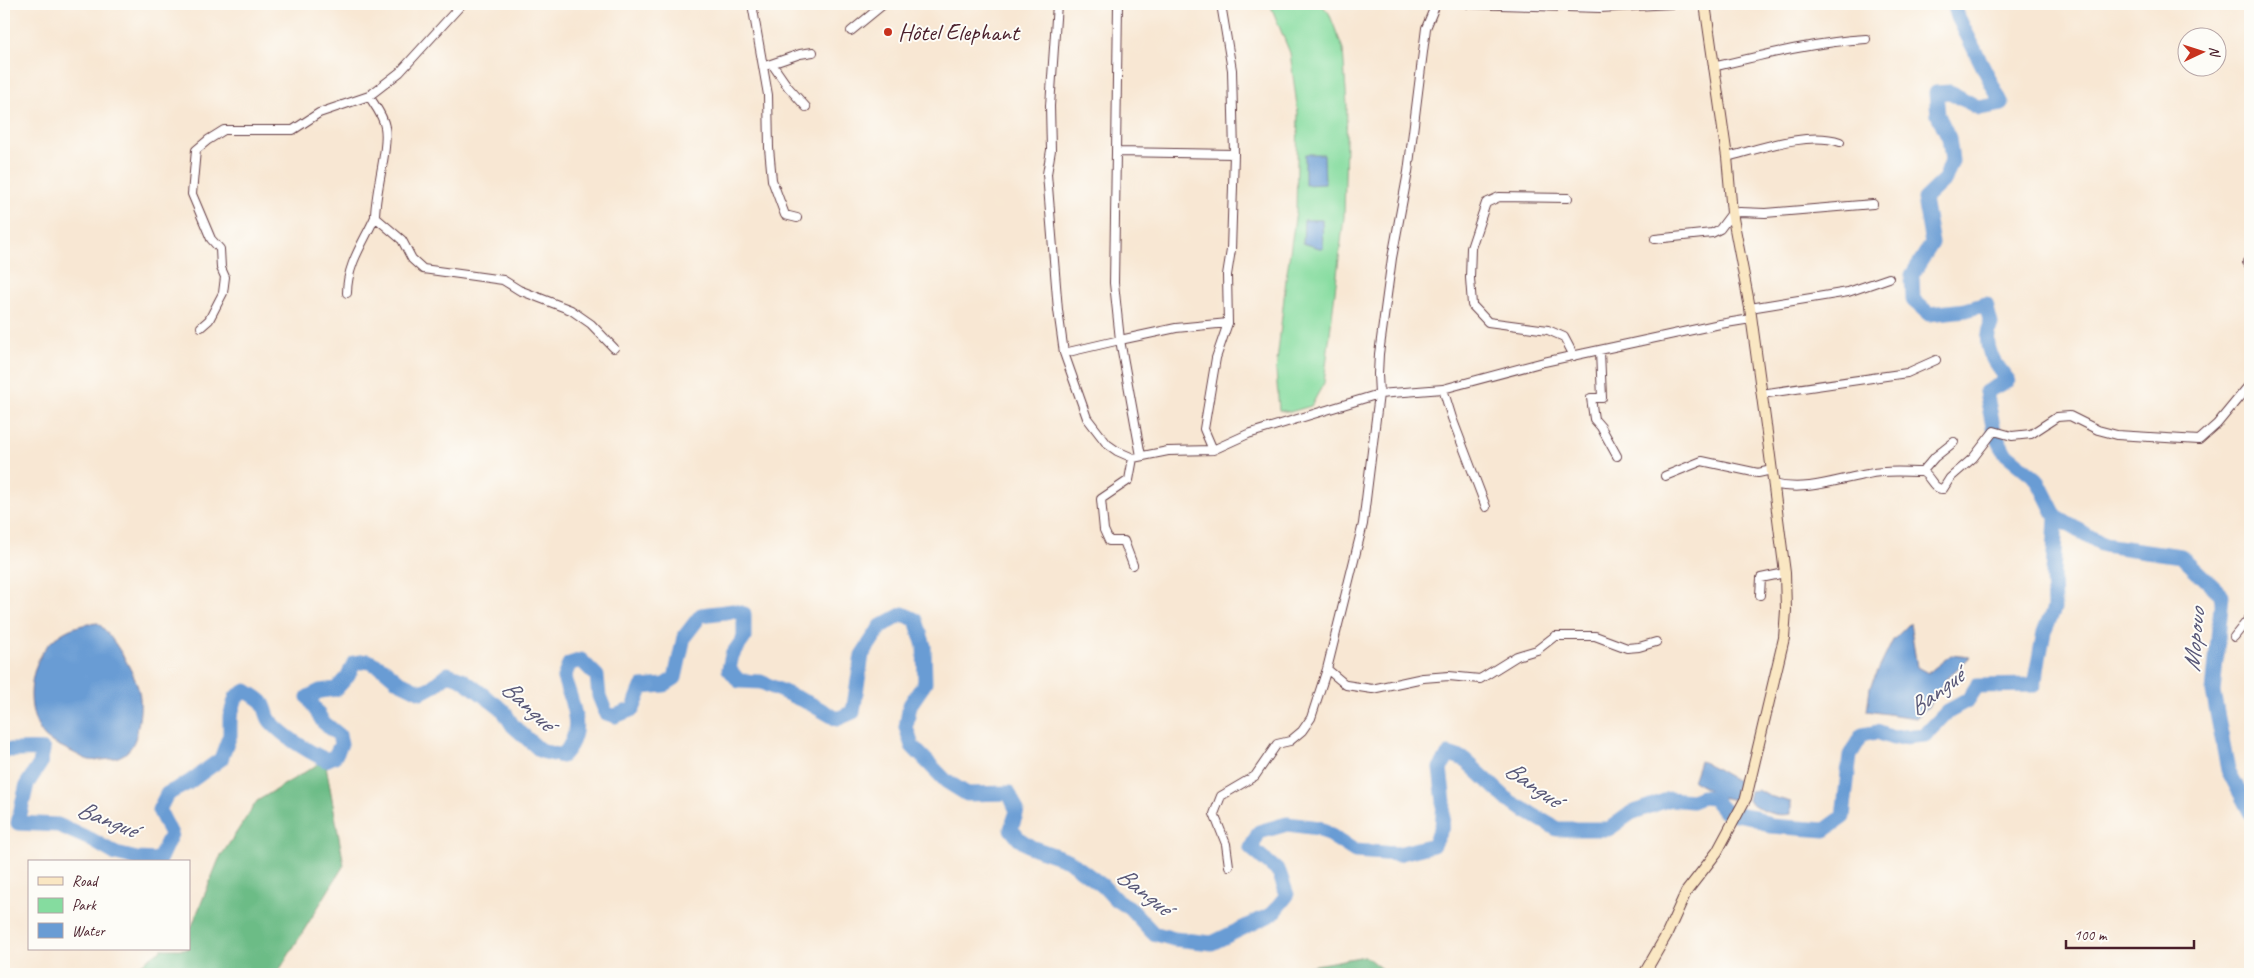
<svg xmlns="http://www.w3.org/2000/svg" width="2254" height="978" font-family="Caveat,sans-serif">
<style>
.green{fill:#85dc9f;stroke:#687e65}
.forest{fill:#6cbc86;stroke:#5b6e58}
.water{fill:#699cd4;stroke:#5a5e80}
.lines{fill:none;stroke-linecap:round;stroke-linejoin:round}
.river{stroke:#699cd4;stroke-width:15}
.street-casing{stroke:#643d44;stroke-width:10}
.secondary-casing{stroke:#643d44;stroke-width:12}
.street{stroke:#fff;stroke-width:8}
.secondary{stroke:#fae7c3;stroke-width:10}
.poi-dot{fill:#c8321e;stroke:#fdfcf7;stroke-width:2}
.labels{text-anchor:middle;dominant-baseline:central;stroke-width:4;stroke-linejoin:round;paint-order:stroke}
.poi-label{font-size:24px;fill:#4a1f2b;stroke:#fdfcf7;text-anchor:start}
.water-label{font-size:25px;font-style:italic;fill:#585777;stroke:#fdfcf7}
</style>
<rect width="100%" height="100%" fill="#fdfcf7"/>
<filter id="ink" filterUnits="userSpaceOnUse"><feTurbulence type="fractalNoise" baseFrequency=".02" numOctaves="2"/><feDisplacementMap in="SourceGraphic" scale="10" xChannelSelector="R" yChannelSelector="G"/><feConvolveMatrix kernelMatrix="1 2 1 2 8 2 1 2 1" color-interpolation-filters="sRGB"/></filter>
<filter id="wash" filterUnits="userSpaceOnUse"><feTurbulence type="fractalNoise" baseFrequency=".0096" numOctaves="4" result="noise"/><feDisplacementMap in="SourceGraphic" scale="20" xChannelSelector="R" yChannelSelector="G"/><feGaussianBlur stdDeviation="1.12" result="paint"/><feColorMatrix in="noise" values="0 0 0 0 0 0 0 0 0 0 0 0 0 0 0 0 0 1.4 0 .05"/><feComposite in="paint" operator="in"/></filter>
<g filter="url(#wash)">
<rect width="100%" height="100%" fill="#f8e7d3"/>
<!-- green -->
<path class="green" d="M1270,4H1321L1329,13L1343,49L1347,105L1344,217L1324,383L1311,406L1290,412L1279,410L1276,371L1286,279L1296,212L1298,113L1290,53Z"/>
<!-- forest -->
<path class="forest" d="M325,760L344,865L277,974H127L162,949H189V929L192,926L219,859L257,801Z
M1365,956L1388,974H1282L1283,971Z"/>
<!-- water -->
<path class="water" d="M1305,154H1324L1325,184L1305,185Z
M1304,220H1322L1323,249L1303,243Z
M98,623C113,636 139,678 140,698C141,710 139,721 137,732C134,747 126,757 110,759C85,762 91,761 68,750C61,746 51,743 45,737C23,713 28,661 53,640C67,628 81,624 98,623Z
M1910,623L1917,667L1928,673L1951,655L1970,657L1945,680L1928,707L1916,718L1867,711L1870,687L1893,640Z
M1700,761C1715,766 1726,776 1741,782L1735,800L1721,797L1693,781Z
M1757,790L1769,796L1791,802V814C1773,817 1762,811 1748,801L1750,791Z"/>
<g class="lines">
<!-- river -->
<path class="river" d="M2056,517L2104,545L2181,556L2222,595L2213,692L2228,770L2250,812
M4,749C16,752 30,748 43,750L40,764L27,784L18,823L58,825L90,839L116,854L137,859L159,860L171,834L159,810L167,794L188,783L221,759L230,735V717L236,697L246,691C251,694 258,698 262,702C267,708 266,718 272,723C286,738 308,751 326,760L335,756L341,744L339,735L323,722L308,697L320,691L336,689L348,676L354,663L368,661L384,669L398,681L421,692L432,687L448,674L462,679L503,710L513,726L541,751L562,756C586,732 573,706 564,678L569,664L581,660L597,676L599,696L606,713L615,716L633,709L642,687L664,685L675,678L684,637L701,615L733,611L744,614V638L732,655L729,669L739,681L761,682L811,704L837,719L853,712L862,655L881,626L903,614L916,620L924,646L925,683L910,705L906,727L912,746L946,781L967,794L1009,793L1017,811L1011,829L1019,839L1031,847L1068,860L1103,886L1116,900L1129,907L1153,933L1174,939L1212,943L1272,914L1287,895L1279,872L1251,848L1259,832L1287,824L1319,828L1355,851L1398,854L1433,845L1442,827L1444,802L1440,768L1449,754L1464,759L1509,801L1557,829H1609L1631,813L1670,799L1692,801L1702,797L1713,798L1725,812L1754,817L1770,826L1825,830L1843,817L1850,755L1862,735L1877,732L1893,738L1925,735L1948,711L1968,700L1977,686L2034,685L2044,632L2054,609L2053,573L2056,517L2037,479L2005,453L1994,431L1986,392L2008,380C1994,363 1981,346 1991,324L1986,304L1966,310L1929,314L1913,300L1912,275L1932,243L1924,199L1945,179L1952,161L1949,138L1938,115L1936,93L1950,92L1979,108L2002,104L1958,17L1954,4"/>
</g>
</g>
<g filter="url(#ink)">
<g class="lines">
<defs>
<path id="street" d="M752,4L768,95L769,148L772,180L785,215L797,218
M1057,4L1050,106L1051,150L1047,174L1058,310L1064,353L1087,418L1107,444L1117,451L1133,458L1168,451L1213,450L1248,434L1379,394L1443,389L1544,362L1720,324L1751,319
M1469,4L1600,8L1671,4H1705
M851,31L884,4
M772,64L788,87L806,107
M768,65L800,54L813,52
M1713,67C1763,55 1815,42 1866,39
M369,96C375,106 383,115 385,127C389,148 375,191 375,217L402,240L412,259L423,269L503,280L519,290L571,310L591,324L614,348
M1116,152L1118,4
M1727,157C1759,149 1808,131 1840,142
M1568,198L1499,197L1486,203L1471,248L1470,278L1472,305L1488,322L1548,330L1564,337L1574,356
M1655,239L1712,233L1720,229L1732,213L1740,212L1765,213L1873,204
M2250,260L2247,262L2250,266
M347,293C347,264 364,242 375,217
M1750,308L1848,292L1889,278
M1228,323L1176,328L1120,340L1114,283L1116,152L1234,154
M201,327L209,320L223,293L225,277L221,268L220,249L211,239L192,194L196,150L208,140L224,130H293L319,113L369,96L400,72L462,4
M1600,351L1602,398H1591L1594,419L1601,427L1617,456
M1064,353L1120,340L1141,456
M1443,389L1452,418L1486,507
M1761,394L1907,373L1936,360
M1213,450L1204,429L1216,358L1228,323L1227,275L1231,250L1234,154L1232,70L1221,4
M1133,458L1129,480L1101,499L1104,530L1109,541H1124L1133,565
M1922,472C1931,476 1932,489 1943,489L1950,478L1973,458L1994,431L2012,436L2031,434L2057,417L2070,416L2098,430L2117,435L2199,440L2217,424L2250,384
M1665,476L1702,461L1758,473L1772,470
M1773,484C1806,492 1836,480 1868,474C1885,470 1904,472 1922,472L1935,457L1954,442
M1760,595L1761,578L1785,573
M2234,637L2250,617
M1327,669L1346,685L1372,689L1423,678L1449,676L1480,679L1517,656L1537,650L1555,636H1595L1627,648L1639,647L1656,642
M1229,866L1226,844L1214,814L1221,796L1255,776L1277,744L1290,741L1302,731L1311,718L1327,669L1363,524L1379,394L1378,374L1379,354L1392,258L1408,172L1426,28L1436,4"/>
<path id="secondary" d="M1644,974L1667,934L1686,892L1717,852L1746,798L1784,638L1786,610L1785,573L1767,433L1750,308L1732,213L1727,157L1705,4"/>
</defs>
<!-- street casing -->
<use href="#street" class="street-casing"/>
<!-- secondary casing -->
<use href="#secondary" class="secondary-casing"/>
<!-- street -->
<use href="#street" class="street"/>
<!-- secondary -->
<use href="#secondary" class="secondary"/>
</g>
</g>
<!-- markers -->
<circle class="poi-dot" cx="888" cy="32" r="5"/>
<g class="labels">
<!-- poi labels -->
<g class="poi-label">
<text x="898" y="32">Hôtel Elephant</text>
</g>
<!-- water labels -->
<g class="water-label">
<text transform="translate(2194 640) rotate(-85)">Mopouo</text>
<text transform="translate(1936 692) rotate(-37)">Bangué</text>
<text transform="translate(528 705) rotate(43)">Bangué</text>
<text transform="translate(1533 784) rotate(35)">Bangué</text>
<text transform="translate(107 819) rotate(22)">Bangué</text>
<text transform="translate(1144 891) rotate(38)">Bangué</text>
</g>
</g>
<!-- margin -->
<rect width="2254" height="978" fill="none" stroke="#fdfcf7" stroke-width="20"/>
<!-- legend -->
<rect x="28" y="860" width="162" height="90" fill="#fdfcf7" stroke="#b5a4a5"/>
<rect x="38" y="877" width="25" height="8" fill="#fae7c3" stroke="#b5a4a5"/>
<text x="72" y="886" font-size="15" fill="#4a1f2b">Road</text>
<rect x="38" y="898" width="25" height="15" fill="#85dc9f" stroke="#b5a4a5"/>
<text x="72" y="910" font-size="15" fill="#4a1f2b">Park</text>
<rect x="38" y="923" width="25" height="15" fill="#699cd4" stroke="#b5a4a5"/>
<text x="72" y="936" font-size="15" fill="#4a1f2b">Water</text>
<!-- north arrow -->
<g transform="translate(2202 52) rotate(86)"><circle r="24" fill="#fdfcf7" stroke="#b5a4a5"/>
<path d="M0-4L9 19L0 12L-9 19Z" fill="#c8321e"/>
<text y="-8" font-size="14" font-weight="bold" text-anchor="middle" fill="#4a1f2b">N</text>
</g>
<!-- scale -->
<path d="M2066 940v8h128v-8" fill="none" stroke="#4a1f2b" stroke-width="2.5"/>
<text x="2074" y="940" font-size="15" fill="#4a1f2b" stroke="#fdfcf7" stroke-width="4" paint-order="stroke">100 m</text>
</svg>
